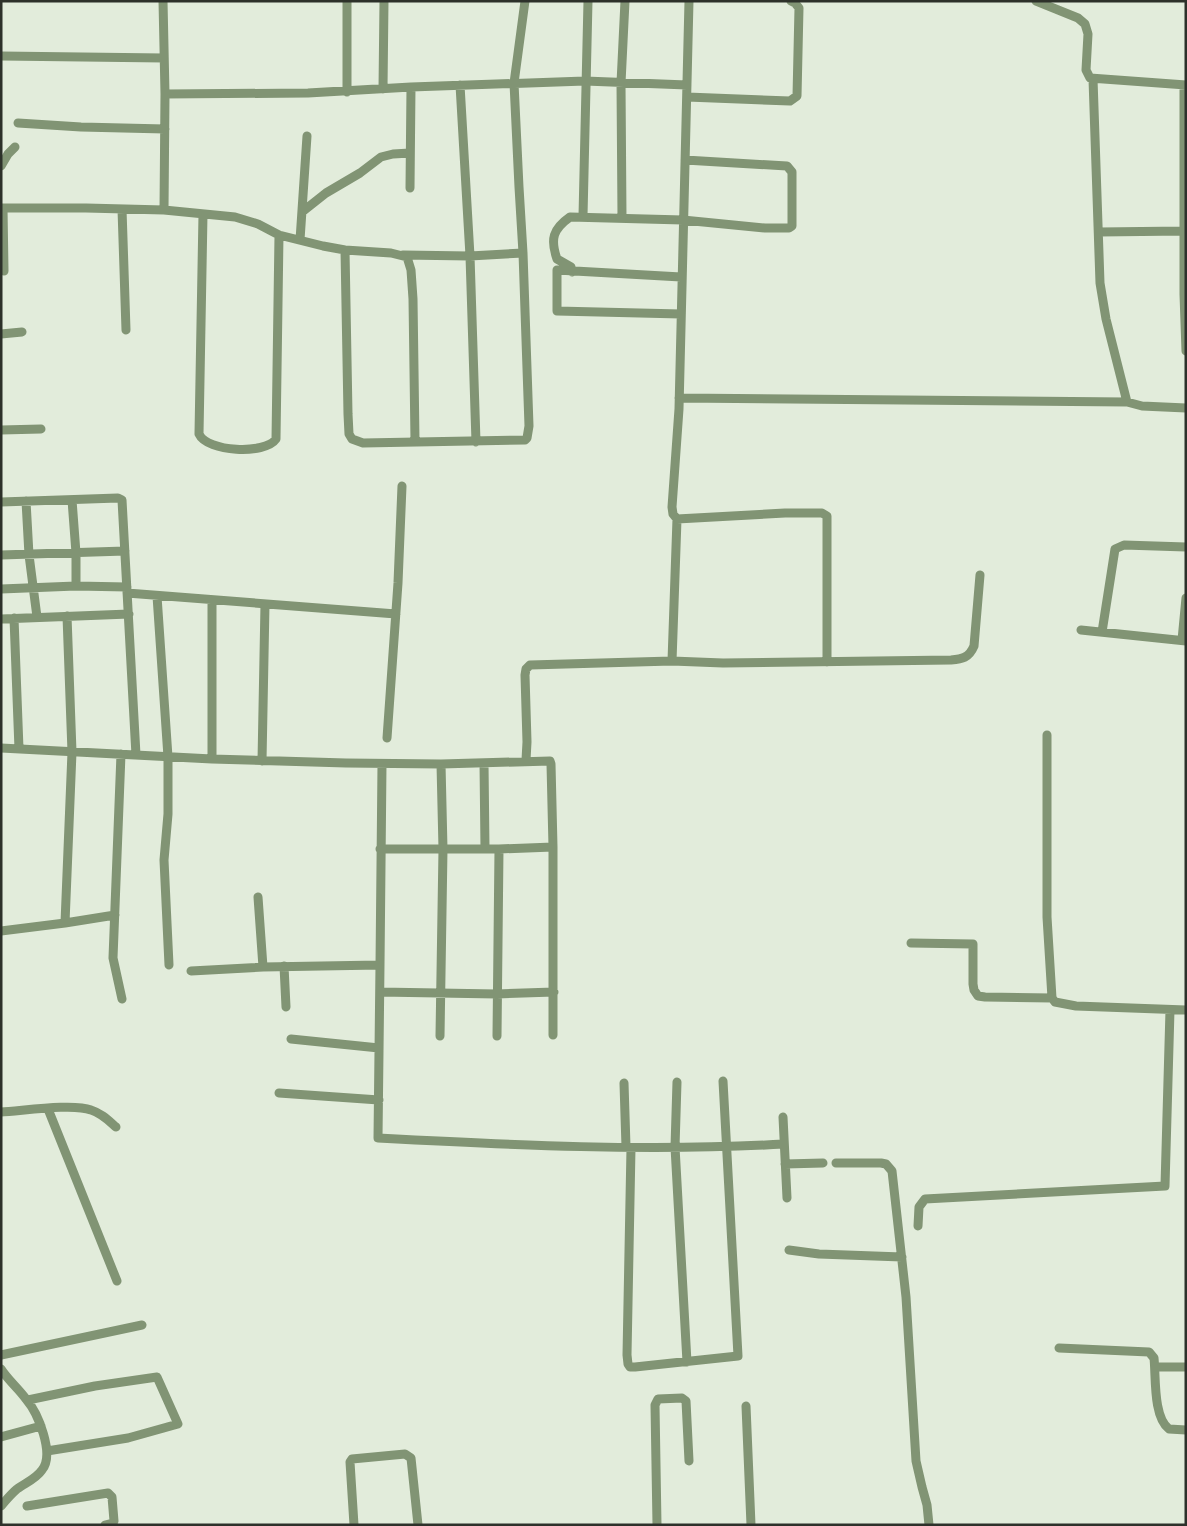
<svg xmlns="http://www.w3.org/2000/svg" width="1187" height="1526" font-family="'PT Serif',serif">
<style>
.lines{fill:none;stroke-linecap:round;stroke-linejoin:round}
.minor{stroke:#819474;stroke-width:9}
</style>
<rect width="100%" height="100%" fill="#e2ecdb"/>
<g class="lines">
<!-- minor -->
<path class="minor" d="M163,1L165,94
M347,1V92
M1036,1L1078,18L1085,24L1088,34L1086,70L1090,78L1186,85
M1,56L164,58
M1093,79L1100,283L1106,319L1127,402
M460,85L470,256L476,442
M1184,85V294L1186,351
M383,89L384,1
M687,97L790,101L797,96L799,8L795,3L791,1
M18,123L81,127L165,129
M1,166L8,154L15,147
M410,188L411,87
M1,208H86L164,210L165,94L308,93L411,87L585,81L687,85
M3,208L4,271
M122,209L126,330
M164,210L235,217L258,224L279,235L323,246L345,250L391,253L407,257L411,270L413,299L415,441
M302,212L326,193L360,173L381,157L393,154L410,153
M203,214L199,434C207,452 265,455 276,439L279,235
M583,216L588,1
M622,218L621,83L625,1
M1099,232L1184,231
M300,240L307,136
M345,250L348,414L349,434L352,439L363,443L525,440L527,438L529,426L523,253L519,187L514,83L525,1
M403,255L470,256L523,253
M572,272L571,267L557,259C550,239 553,229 570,217L683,220L765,228H789L792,226V172L787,166L685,160
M681,314L557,311V270L681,277
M1,334L22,332
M679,398L1127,402L1142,406L1186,408
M1,430L41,429
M72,500L76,553V586
M26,501L29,555L37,617
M1,502L118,498L122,500L136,755
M677,519L785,513H822L827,516V662
M1,555L125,551
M1,589L76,586L127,587
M127,593L396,614
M157,596L168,757V814L164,860L169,965
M212,600V759
M67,616L72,752L65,923L115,915
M14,618L19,749
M1,619L129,614
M1081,630L1186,641
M1102,632L1115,549L1124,545L1186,547
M1182,640L1186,598
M672,661L677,519L673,514L672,507L679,409L689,1
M1047,735V917L1052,998L1055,1002L1076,1006L1186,1010
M387,738L398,583L402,486
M1,748L212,759L346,763L441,764L550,761L551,764L553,847V1035
M121,754L113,958L122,999
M526,760L527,742L525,675L526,669L530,665L672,661L723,663L951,660C962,659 969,658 974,646L980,575
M262,761L265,604
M484,763L485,849
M380,849H499L553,847
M258,897L263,967
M1,931L65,923
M911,943L973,944V984L974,990L978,996L985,997L1052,998
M380,965L382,764
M284,966L286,1007
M191,971L263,967L380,965L378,1138C513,1145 649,1152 784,1144
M380,992L497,994L554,992
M440,1036L443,849L441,764
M497,1036L499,849
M291,1039L379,1048
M677,1082L675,1147L687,1362
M624,1083L626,1147
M279,1093L379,1100
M48,1109L117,1281
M1,1112C22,1111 73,1103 91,1110C101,1113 108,1120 116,1127
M783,1117L787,1198
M631,1148L627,1355L628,1364L630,1367H635L738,1356L723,1081
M836,1163H881L886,1164L892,1171L906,1297L916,1461L922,1487L927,1505L929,1525
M785,1164L823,1163
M918,1226L919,1207L925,1199L1165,1186L1170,1010
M789,1250L819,1254L902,1257
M1059,1348L1149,1352L1154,1358C1156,1377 1153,1417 1169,1429L1186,1430
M1,1355L142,1325
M1155,1367H1186
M1,1369C8,1380 18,1388 26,1399C38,1413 55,1454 42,1470C36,1479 25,1483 17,1489C11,1494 6,1500 1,1506
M28,1400L95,1386L157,1377L178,1424L128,1438L47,1451
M746,1406L751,1525
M1,1437L41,1426
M27,1506L108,1493L112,1497L114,1521L113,1523L105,1525
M354,1525L350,1462L352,1459L405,1454L411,1458L418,1525
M657,1525L655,1405L658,1399L682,1398L686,1401L689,1461"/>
</g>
<!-- border -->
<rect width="1187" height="1526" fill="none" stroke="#2d312a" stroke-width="5"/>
</svg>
